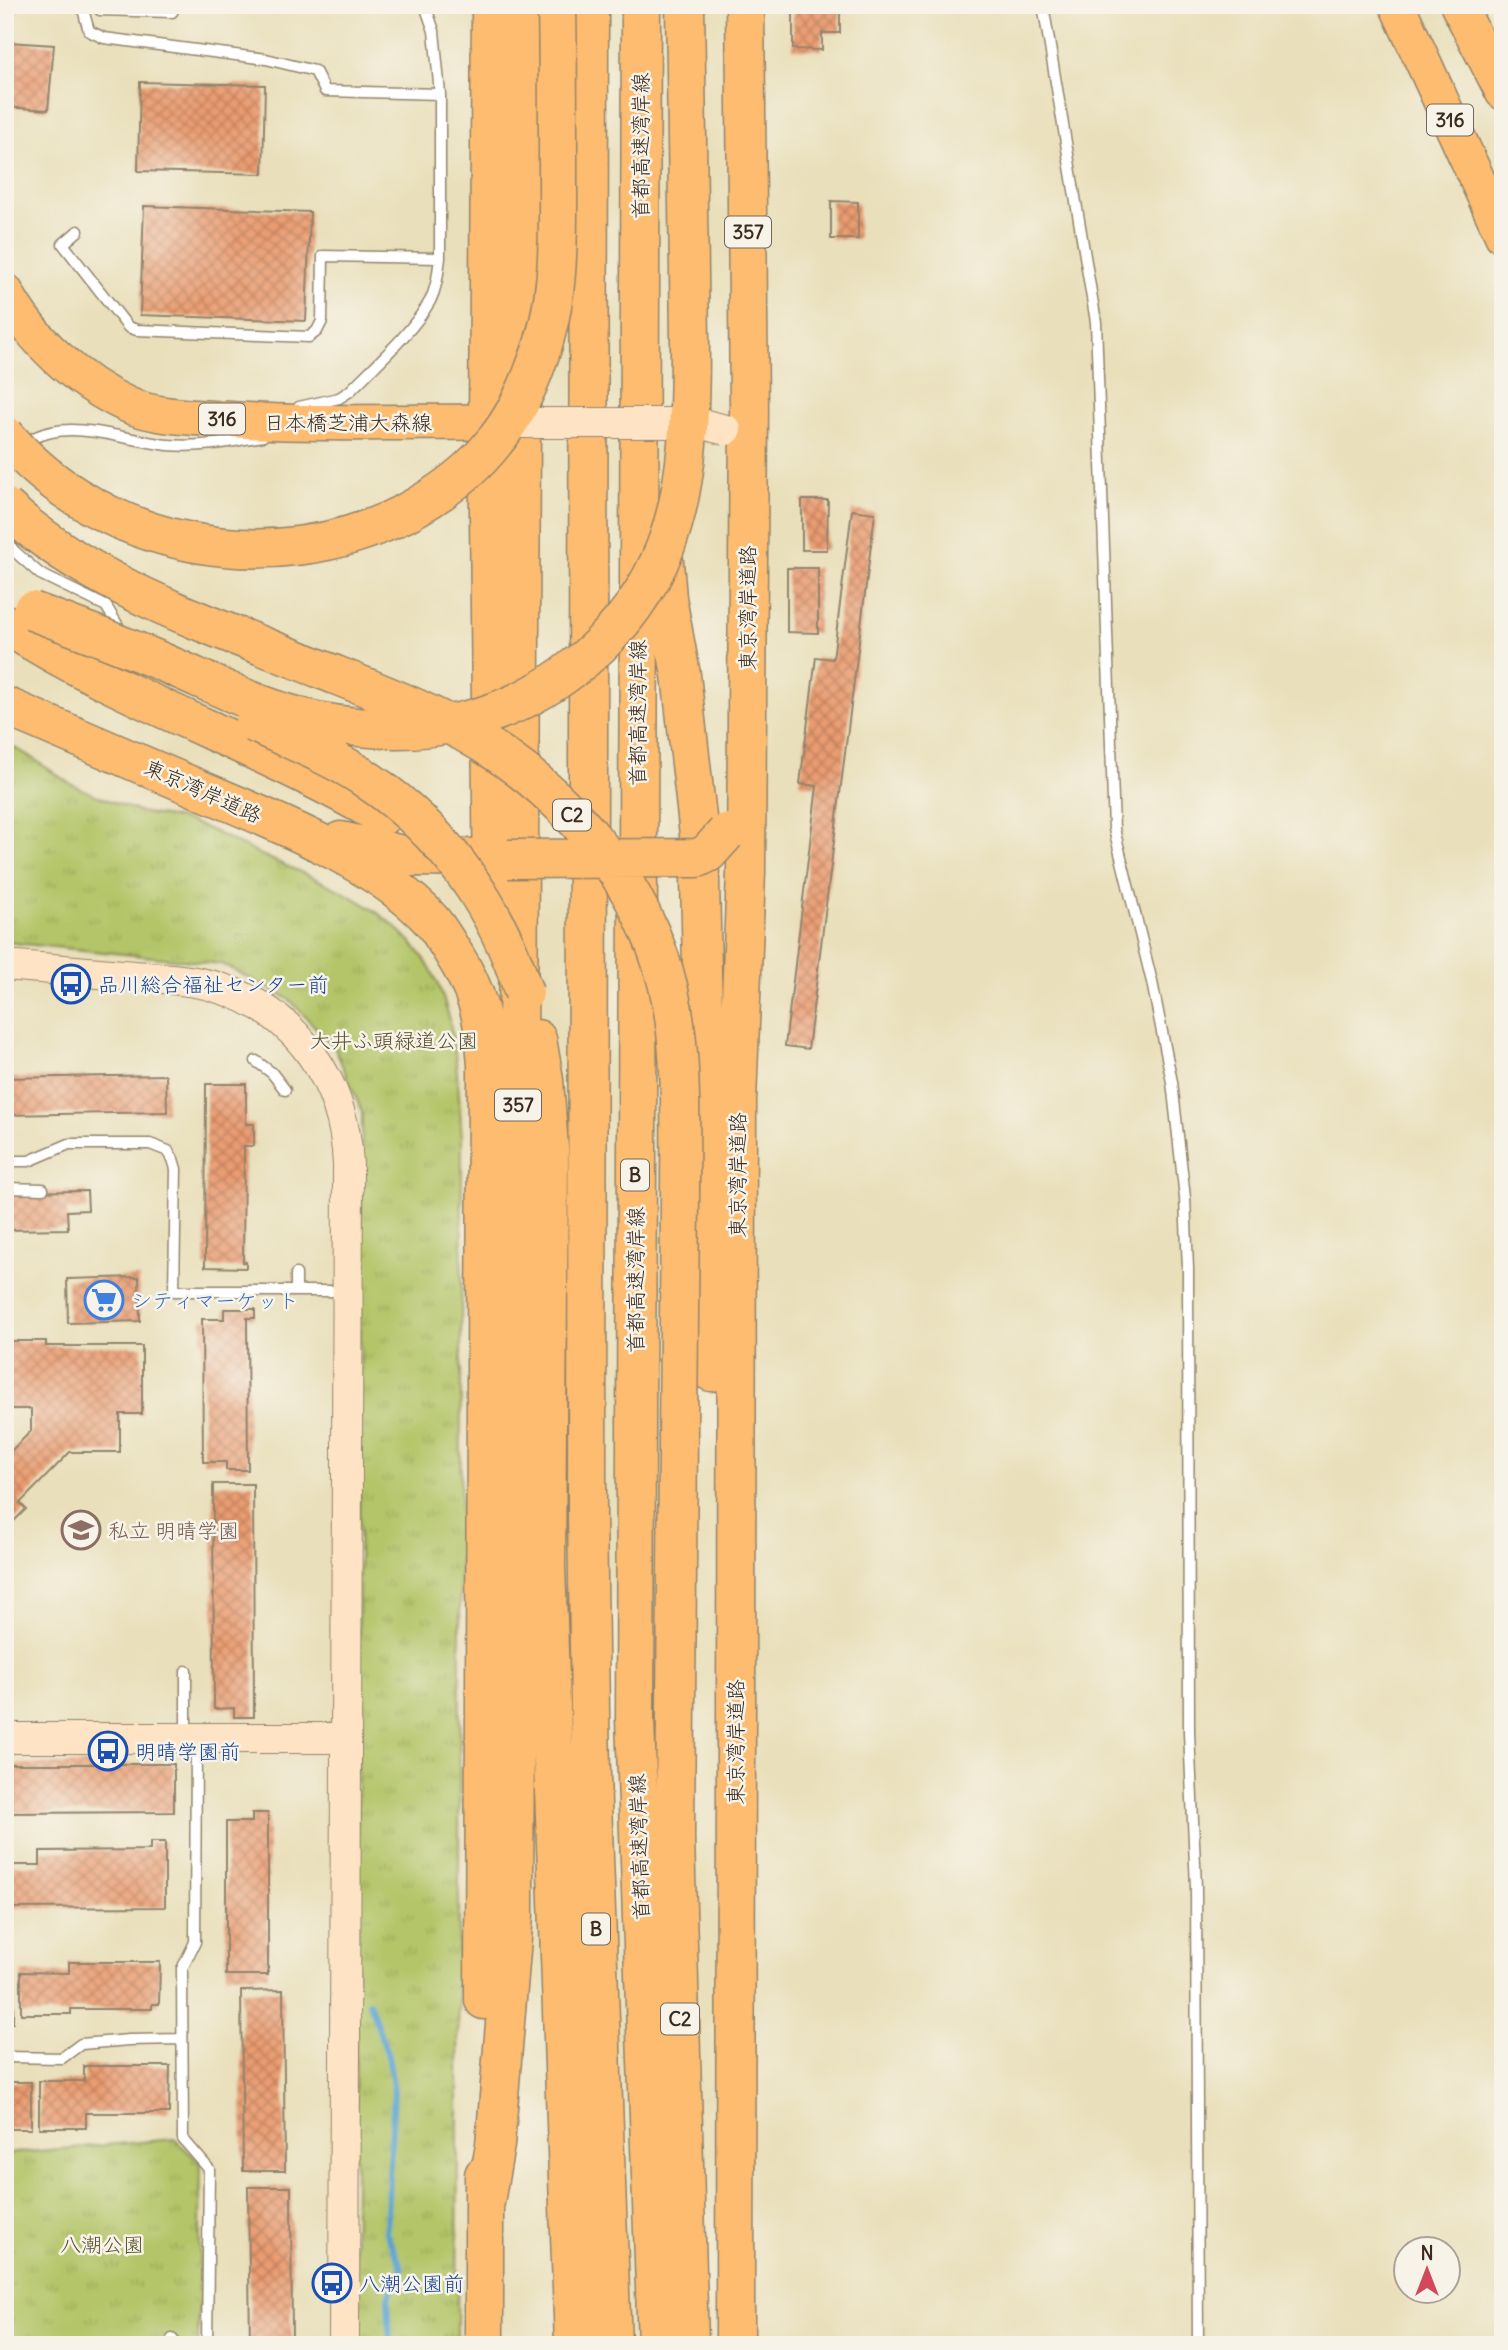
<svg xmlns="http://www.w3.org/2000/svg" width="1508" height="2350" font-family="Delius,'Klee One',sans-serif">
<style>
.park{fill:url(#park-tufts);stroke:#777843;stroke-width:2}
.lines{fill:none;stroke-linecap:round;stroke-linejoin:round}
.stream{stroke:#58a2d0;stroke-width:6}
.building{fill:url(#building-cross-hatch)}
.lane-casing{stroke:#92846c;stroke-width:13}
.secondary-casing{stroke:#92846c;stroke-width:32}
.primary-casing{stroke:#92846c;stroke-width:38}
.highway-casing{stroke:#92846c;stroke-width:41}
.lane{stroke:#fff;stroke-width:10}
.secondary{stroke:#fee4c5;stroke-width:30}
.primary{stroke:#fdbc6f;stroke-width:35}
.highway{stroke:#fdbc6f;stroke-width:38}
.secondary-bridge-casing{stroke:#92846c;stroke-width:32;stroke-linecap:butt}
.highway-bridge-casing{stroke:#92846c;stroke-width:41;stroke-linecap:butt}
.secondary-bridge{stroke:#fee4c5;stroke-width:30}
.highway-bridge{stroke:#fdbc6f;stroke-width:38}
.labels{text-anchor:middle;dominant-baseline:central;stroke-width:5;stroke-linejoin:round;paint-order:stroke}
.shield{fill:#f7f3e8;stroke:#73665b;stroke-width:2}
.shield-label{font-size:19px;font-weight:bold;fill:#3b2a1e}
.street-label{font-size:21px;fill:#3b2a1e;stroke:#f7f3e8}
.transit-label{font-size:21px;fill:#164399;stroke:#f7f3e8;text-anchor:start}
.park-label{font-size:21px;fill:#595130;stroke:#f7f3e8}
.shop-label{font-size:21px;fill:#366cbe;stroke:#f7f3e8;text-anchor:start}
.education-label{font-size:21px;fill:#785e54;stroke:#f7f3e8;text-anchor:start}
</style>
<defs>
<pattern id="park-tufts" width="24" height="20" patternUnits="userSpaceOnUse" patternTransform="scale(1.75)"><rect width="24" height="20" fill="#b3c568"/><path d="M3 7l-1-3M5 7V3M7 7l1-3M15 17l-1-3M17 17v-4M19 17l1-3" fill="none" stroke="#9ba95a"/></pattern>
<pattern id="building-cross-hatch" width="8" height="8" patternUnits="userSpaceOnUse" patternTransform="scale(1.75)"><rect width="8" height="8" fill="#ea9c71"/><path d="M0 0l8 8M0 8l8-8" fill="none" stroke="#bf7f5c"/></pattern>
</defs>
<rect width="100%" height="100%" fill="#f7f3e8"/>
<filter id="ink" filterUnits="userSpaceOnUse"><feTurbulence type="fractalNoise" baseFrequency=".0143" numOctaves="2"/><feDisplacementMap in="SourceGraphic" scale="14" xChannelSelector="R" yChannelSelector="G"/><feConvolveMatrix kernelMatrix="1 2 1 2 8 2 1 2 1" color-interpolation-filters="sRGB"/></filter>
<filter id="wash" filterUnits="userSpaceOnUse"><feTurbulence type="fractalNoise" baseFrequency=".00686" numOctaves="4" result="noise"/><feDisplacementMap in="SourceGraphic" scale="28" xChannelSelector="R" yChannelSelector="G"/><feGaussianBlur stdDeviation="1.57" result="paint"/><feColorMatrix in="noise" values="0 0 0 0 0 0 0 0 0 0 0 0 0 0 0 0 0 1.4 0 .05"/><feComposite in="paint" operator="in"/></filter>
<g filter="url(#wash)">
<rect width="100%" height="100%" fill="#e9dfba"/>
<!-- park -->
<path class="park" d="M5,743C28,753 47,769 68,782C87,793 111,801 132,809C148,816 167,815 184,820C209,827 233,842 257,853C318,881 391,904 428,965C458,1014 457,1080 462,1136L457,2345H354L362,1112L335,1048L289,999L222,964L5,942Z
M174,2139L201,2163L198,2345H5V2154Z"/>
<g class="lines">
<!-- stream -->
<path class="stream" d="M369,2002L388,2056L394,2091L386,2232L402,2268L388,2298L390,2345"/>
</g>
<g id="blocks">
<!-- building -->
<path class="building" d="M793,5H840V33H822V50L793,49Z
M8,42L54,45L48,110L5,107Z
M140,82L265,85L263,174L138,171Z
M831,201L858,202V239H831Z
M144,206L310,212L306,321L140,315Z
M802,500H828L827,550H802Z
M852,510L875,513L808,1049L785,1046L817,786L800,784L816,657L833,659Z
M787,568H818V633L787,632Z
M166,1075L167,1112L5,1115V1078Z
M206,1084H246V1124H254V1146H244L243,1262H246V1268L205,1267Z
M87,1191L88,1210L67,1211L68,1229L5,1230V1192Z
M139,1277L140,1321L68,1323L67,1279Z
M224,1309H255V1318H247L248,1470H226V1462H203L202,1319H224Z
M5,1341H46V1346H142V1414H120V1452H70L20,1503L26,1509L5,1530V1450L9,1453L31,1431V1409H5Z
M213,1484H253L254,1717H234V1708L214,1709Z
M5,1764H174V1812L5,1813Z
M252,1813H268V1975H226V1822H252Z
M150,1842H165V1907L5,1908V1865H40V1851L150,1850Z
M69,1962H160L159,2004H152V2009H71V2014H21V1972L69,1973Z
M5,1980H13V2023H5Z
M283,1990L285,2171H243L241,1991Z
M84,2066H170L169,2113H86V2128H39V2081H84Z
M5,2082H31V2129H5Z
M248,2187H291L292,2345H250Z"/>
</g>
</g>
<g filter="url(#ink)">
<use href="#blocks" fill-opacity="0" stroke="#92846c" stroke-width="2"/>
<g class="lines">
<defs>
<path id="lane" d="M86,5L84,13L89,31L104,38L266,59L315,71L325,91L440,94
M98,5L100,10L172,12L176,5
M1043,5L1096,322L1114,829L1152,982L1172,1082L1185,1198L1188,1269L1189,1732L1196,1887L1198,2345
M78,231L63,244L128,327L137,330L309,337L317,331L322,321L323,256L440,258
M299,407L339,398L350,391C376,364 412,333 430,301C437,287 438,273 440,258V94L434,31L425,5
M5,465C43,405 112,439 168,445C201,448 231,442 263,436
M5,536L13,550L40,574L106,606L123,634
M256,1061L272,1073L285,1090
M5,1161H29L69,1144H150L168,1151L173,1159L176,1169L174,1291H345
M5,1188L43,1189
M296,1274V1291
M186,1735V1671
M196,1741L195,1942L182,1969L183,2139L209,2169L207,2345
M5,2057L62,2058L81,2044L129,2040L182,2039
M172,2339L177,2345"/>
<path id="secondary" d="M5,965C48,969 91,972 134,976C160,978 188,979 213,986C296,1009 345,1082 348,1165L344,2345
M5,1738H346"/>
<path id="primary" d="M1397,5L1503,236
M1458,5L1503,92
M5,291C30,339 79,383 128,405C157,417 192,417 222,419C311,425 400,422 488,422"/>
<path id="highway" d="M491,5L488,422L493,900
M589,5L587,1513L591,1775L612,2345
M641,5L635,1719L657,2345
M662,539L667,598L681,675L699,835L711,1372
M5,624C123,701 260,744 382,816
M5,706C70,734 136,762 201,790C274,821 377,861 431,920C439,929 445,940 452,951C478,992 484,1017 487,1066L484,2000
M341,841L412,857L479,858
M537,1039L544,1080L549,1149L546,1566L574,2345
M678,1438L675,1837L689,2345
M485,2202L495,2145L514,1914L523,5
M484,2345V2175
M735,2345L737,1101L746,872L749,408L745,5"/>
</defs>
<!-- lane casing -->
<use href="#lane" class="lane-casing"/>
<!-- secondary casing -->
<use href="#secondary" class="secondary-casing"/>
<!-- primary casing -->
<use href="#primary" class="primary-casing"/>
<!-- highway casing -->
<use href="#highway" class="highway-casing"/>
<!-- lane -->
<use href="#lane" class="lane"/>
<!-- secondary -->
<use href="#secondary" class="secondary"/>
<!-- primary -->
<use href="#primary" class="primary"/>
<!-- highway -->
<use href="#highway" class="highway"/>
<defs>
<path id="secondary-bridge" d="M514,423H698L726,430"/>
<path id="highway-bridge" d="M5,435C102,549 273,581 405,513C439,495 471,472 495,441C514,418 527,390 537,362C561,300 558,234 558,169C558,114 558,60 557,5
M5,507C95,589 212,625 323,670C386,695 450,719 505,758C597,823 664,919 676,1032C682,1087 680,1141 680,1196C679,1276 679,1357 678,1438
M32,611C78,628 124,645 169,665C218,686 264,710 317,721C364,730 418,733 464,721C552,700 632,633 665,548C690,482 690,409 690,339L685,5
M254,723C293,741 334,757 369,781C445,832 497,907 524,993
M508,859L698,858L708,853L726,833"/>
</defs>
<!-- secondary-bridge casing -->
<use href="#secondary-bridge" class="secondary-bridge-casing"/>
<!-- highway-bridge casing -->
<use href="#highway-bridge" class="highway-bridge-casing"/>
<!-- secondary-bridge -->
<use href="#secondary-bridge" class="secondary-bridge"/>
<!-- highway-bridge -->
<use href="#highway-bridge" class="highway-bridge"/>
</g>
</g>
<!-- icons -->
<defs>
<symbol id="bus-ring" viewBox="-11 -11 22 22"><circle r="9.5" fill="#f7f3e8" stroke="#1a4fb4" stroke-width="1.5"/><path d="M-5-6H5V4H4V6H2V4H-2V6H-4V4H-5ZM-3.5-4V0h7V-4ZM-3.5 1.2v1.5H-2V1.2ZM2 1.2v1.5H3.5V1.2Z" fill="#1a4fb4"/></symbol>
<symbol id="supermarket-ring" viewBox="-11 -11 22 22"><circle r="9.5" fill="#f7f3e8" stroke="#3f7fe0" stroke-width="1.5"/><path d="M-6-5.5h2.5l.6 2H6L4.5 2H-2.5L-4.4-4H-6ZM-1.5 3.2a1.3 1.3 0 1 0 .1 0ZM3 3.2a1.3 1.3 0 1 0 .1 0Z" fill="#3f7fe0"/></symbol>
<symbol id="school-ring" viewBox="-11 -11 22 22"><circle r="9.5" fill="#f7f3e8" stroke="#8d6e63" stroke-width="1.5"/><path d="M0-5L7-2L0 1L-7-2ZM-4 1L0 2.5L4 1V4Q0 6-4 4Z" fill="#8d6e63"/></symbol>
</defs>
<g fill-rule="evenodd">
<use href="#bus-ring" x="49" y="962" width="44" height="44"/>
<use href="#supermarket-ring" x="82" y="1278" width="44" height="44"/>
<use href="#school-ring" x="59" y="1508" width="44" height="44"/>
<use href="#bus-ring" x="86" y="1729" width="44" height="44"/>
<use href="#bus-ring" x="310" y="2261" width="44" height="44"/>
</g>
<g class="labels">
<!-- shield labels -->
<g class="shield">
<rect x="1427" y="104.5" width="46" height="31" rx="5"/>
<rect x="725" y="216.5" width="46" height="31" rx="5"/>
<rect x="199" y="403.5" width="46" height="31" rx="5"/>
<rect x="553" y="799.5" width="38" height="31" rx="5"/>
<rect x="495" y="1089.5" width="46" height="31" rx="5"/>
<rect x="621" y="1159.5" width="28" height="31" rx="5"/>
<rect x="582" y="1913.5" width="28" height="31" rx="5"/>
<rect x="661" y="2003.5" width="38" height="31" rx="5"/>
</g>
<g class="shield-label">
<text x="1450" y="120">316</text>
<text x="748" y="232">357</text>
<text x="222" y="419">316</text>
<text x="572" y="815">C2</text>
<text x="518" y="1105">357</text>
<text x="635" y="1175">B</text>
<text x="596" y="1929">B</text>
<text x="680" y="2019">C2</text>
</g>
<!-- street labels -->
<g class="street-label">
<text transform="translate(640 146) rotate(-90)">首都高速湾岸線</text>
<text x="348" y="422">日本橋芝浦大森線</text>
<text transform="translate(747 608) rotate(-90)">東京湾岸道路</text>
<text transform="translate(637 713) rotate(-90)">首都高速湾岸線</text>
<text transform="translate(203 791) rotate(24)">東京湾岸道路</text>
<text transform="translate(737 1175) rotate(-90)">東京湾岸道路</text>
<text transform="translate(635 1280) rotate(-90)">首都高速湾岸線</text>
<text transform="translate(735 1742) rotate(-90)">東京湾岸道路</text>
<text transform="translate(639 1847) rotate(-92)">首都高速湾岸線</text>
</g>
<!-- transit labels -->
<g class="transit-label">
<text x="98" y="984">品川総合福祉センター前</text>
<text x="135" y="1751">明晴学園前</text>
<text x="359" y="2283">八潮公園前</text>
</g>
<!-- park labels -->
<g class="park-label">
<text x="394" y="1040">大井ふ頭緑道公園</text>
<text x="102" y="2244">八潮公園</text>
</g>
<!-- shop labels -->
<g class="shop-label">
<text x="131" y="1300">シティマーケット</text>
</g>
<!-- education labels -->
<g class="education-label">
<text x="108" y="1530">私立 明晴学園</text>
</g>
</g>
<!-- margin -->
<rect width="1508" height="2350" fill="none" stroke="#f7f3e8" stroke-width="28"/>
<!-- north arrow -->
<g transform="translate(1427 2270)"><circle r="33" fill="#f7f3e8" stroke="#aca397" stroke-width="2"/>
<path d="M0-5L12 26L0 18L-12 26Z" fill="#d1495b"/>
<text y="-10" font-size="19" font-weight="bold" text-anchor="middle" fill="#3b2a1e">N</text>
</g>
</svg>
